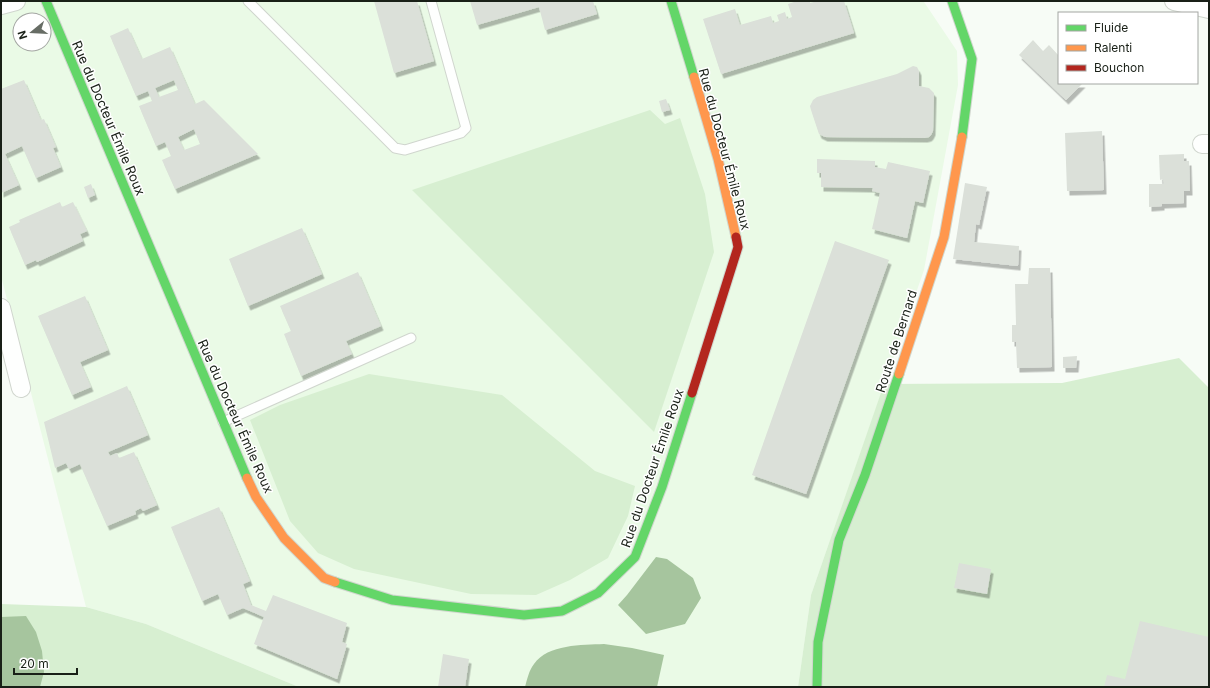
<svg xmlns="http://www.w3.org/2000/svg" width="1210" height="688" font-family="Inter,sans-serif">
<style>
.built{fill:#eafae6;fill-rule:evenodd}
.green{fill:#d7efd1}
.water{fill:#a6c59e}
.building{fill:#dbe0d9;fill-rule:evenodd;filter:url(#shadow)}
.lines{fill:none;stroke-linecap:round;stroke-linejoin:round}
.lane-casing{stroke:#d0d6ce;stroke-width:11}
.street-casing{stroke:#d0d6ce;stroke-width:20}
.fast-casing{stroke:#d0d6ce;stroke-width:11}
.slow-casing{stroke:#d0d6ce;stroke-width:11}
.jam-casing{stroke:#d0d6ce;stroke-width:11}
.lane{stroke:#fefffe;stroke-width:9}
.street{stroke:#fefffe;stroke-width:18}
.fast{stroke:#63d668;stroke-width:9}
.slow{stroke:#ff974d;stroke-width:9}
.jam{stroke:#b3261e;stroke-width:9}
.labels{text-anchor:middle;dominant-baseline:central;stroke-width:3;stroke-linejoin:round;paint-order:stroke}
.street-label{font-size:13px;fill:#192017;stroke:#fff}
</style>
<defs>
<filter id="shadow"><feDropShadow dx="2.5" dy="4.5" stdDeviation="0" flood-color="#0004"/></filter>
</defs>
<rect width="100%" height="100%" fill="#f7fcf6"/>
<!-- built -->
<path class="built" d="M1,1L924,2L957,51L958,85L924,270L811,595L798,687H299L146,624L86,607L1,276ZM20,20H44V44H20Z"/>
<!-- green -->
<path class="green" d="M650,110L665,124L680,118L705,194L714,252L654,432L412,190Z
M1179,358L1209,388V687H798L811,595L884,384L1062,383Z
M369,374L502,395L595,471L635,486L628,516L608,558L570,580L536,595L471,594L354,569L318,553L290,521L250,420L280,405Z
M1,604L86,607L146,624L299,687H1Z"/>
<!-- water -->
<path class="water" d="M656,557L667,559L693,578L701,598L685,624L646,634L618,605L627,595Z
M26,616L36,632L42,651L44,672L40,687H1V617Z
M604,644L632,648L664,655L657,687H525C527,680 529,670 534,664C548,644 582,645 604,644Z"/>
<!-- building -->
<path class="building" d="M374,1H417L434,61L394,73Z
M470,1H593L597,14L545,30L539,7L477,25Z
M797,1H810V3L818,1H844L854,33L721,74L703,19L735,9L740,25L771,16L773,23L779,21L777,15L785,12L787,19L792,17L788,4Z
M128,28L142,59L170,47L195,104L204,100L258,154L175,189L162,160L171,156L165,142L156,146L139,106L152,101L148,91L136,96L110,36ZM174,80L178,90L159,97L155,88ZM194,129L200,144L184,150L178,137Z
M1033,40L1043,51L1049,45L1059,56V83H1083L1066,100L1019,55Z
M913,66L917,67L919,71V86L929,88L934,93L933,131L931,135L929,137L925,138L825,137L819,134L811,110L810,106L813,100L817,97L897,74Z
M24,80L41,120L44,119L56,147L53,148L61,167L36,178L22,146L5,154L19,185L1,193V89Z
M666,99L670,110L662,112L659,101Z
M1102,131L1104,190L1067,191L1065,133Z
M1184,154V161H1189L1190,191H1184V203L1162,204V206L1149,207V184H1164L1163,179L1160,180L1159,155Z
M817,159L875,161V167L886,169L888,162L930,171L923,203L915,201L907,238L872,229L880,193L872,191L873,188L821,187V173H817Z
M965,183L987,187L979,225L976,224L974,242L1019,246L1018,266L953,259Z
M91,184L95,195L88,198L84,187Z
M60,202L62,207L73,202L87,231L80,234L83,241L37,262L36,260L25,265L9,227L20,222L19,220Z
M302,228L322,274L248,306L229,259Z
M835,241L889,260L806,494L752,475Z
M1029,268H1050L1052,367L1017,368L1016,342H1012V325H1016L1015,284H1028Z
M358,272L381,326L346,341L352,354L301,376L284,334L291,331L280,306Z
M85,296L108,350L80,362L91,387L72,395L38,316Z
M1077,356L1076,368H1063V357Z
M127,386L148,435L108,452L110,456L117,453L119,458L134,452L157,505L143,511L141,508L135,511L136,514L107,526L80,464L69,469L66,463L55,468L44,422Z
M219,507L250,581L243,584L251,605L266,611L273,595L347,623L342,642L347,644L337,679L254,644L264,617L243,608L227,615L218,594L202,601L171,527Z
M959,563L991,569L987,594L954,588Z
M1140,621L1209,637V687H1104L1107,675L1125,679Z
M443,654L469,659L465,687H438Z"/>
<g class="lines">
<defs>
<path id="lane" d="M248,1L395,148L405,150L461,133L466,128L431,1
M223,422L411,338"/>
<path id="street" d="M1174,1L1209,9
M1,5L16,1
M1202,144H1209
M1,308L21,388"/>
<path id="fast" d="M46,1L247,478
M671,1L694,77
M952,1L972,59L962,137
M335,582L392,600L524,615L562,611L598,593L635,557L662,487L692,393
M817,687L818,642L839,540L865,475L899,374"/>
<path id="slow" d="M694,77L718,159L736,237
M899,374L944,237L962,137
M247,478L256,497L284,538L324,578L335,582"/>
<path id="jam" d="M692,393L738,247L736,237"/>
</defs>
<!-- lane casing -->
<use href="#lane" class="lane-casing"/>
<!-- street casing -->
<use href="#street" class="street-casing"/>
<!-- fast casing -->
<use href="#fast" class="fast-casing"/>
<!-- slow casing -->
<use href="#slow" class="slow-casing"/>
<!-- jam casing -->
<use href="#jam" class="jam-casing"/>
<!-- lane -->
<use href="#lane" class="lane"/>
<!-- street -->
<use href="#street" class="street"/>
<!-- fast -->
<use href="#fast" class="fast"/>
<!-- slow -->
<use href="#slow" class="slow"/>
<!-- jam -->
<use href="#jam" class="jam"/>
</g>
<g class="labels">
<!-- street labels -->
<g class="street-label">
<text transform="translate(109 118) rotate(67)">Rue du Docteur Émile Roux</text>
<text transform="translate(725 149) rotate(75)">Rue du Docteur Émile Roux</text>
<text transform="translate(896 341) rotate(-72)">Route de Bernard</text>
<text transform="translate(236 416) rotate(66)">Rue du Docteur Émile Roux</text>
<text transform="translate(652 468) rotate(-71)">Rue du Docteur Émile Roux</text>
</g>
</g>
<!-- border -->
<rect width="1210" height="688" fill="none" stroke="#192017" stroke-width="4"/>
<!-- legend -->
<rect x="1058" y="12" width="140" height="72" fill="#ffffff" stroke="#a3a6a2"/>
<rect x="1066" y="25" width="20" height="6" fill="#63d668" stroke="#a3a6a2"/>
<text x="1094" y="32" font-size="12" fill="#192017">Fluide</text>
<rect x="1066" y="45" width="20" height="6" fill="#ff974d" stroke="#a3a6a2"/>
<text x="1094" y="52" font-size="12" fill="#192017">Ralenti</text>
<rect x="1066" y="65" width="20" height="6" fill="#b3261e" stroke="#a3a6a2"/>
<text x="1094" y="72" font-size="12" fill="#192017">Bouchon</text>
<!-- north arrow -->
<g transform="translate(32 32) rotate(252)"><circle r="19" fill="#ffffff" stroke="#a3a6a2"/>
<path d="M0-3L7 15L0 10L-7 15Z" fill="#676d65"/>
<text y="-6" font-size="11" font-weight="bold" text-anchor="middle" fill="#192017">N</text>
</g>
<!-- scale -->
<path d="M14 668v6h63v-6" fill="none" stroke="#192017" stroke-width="2"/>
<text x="20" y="668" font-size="12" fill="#192017" stroke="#ffffff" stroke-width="3" paint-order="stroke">20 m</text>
</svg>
